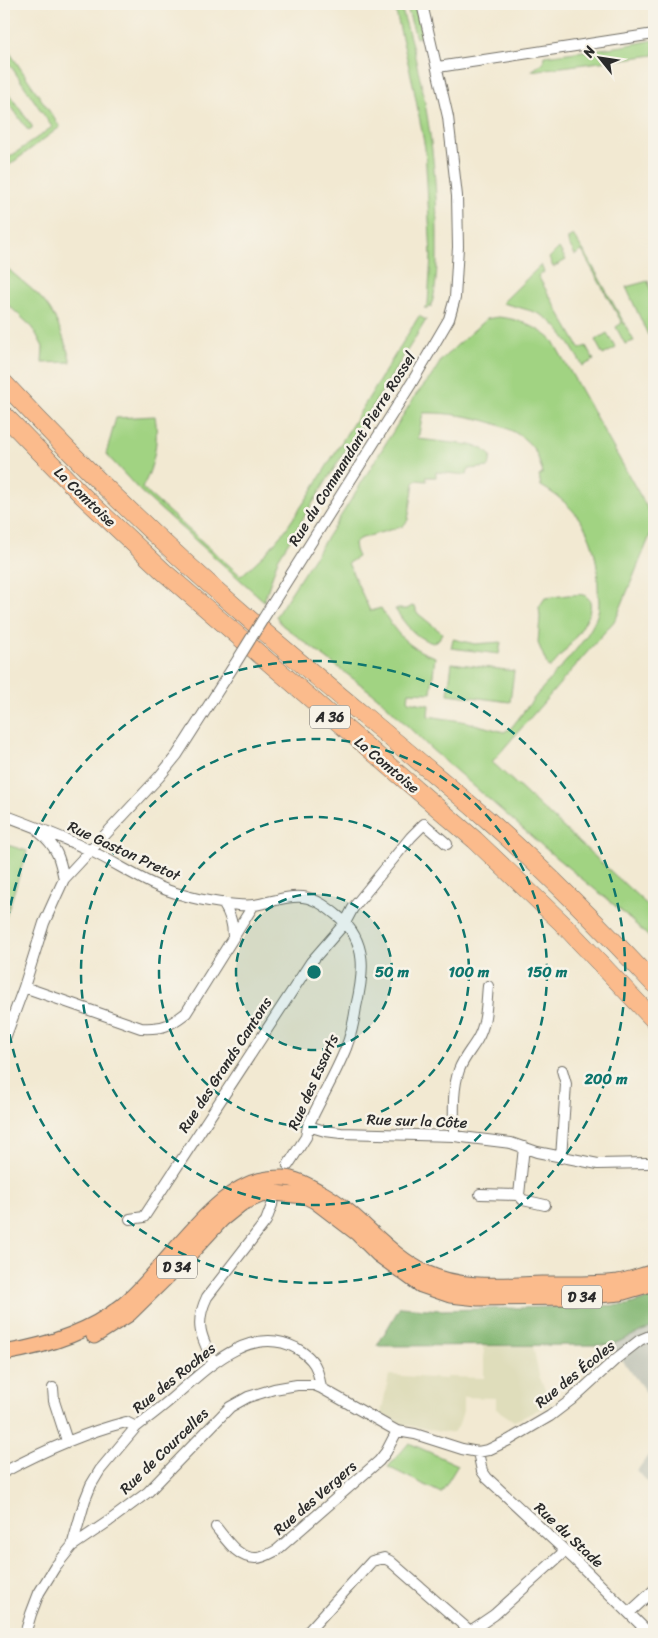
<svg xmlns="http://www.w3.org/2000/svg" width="658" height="1638" font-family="Sriracha,sans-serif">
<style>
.built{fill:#dfddbb}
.industrial{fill:#c3c6b9}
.green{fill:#a1d382;stroke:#667f56;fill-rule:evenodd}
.forest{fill:#80b570;stroke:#56704e}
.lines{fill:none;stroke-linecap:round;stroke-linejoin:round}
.street-casing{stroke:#716e65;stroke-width:12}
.primary-casing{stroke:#716e65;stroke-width:17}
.highway-casing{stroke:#716e65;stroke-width:19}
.street{stroke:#fff;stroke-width:10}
.primary{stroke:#fbbb8c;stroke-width:15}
.highway{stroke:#fbbb8c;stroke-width:18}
.street-bridge-casing{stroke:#716e65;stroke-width:12;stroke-linecap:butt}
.street-bridge{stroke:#fff;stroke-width:10}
.ring{fill:none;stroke:#0f766e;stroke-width:2.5;stroke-dasharray:9 6}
.labels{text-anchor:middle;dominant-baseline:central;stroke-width:5;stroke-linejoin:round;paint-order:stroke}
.shield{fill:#f7f3e8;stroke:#686764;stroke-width:1}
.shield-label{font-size:14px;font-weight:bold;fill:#2b2b2b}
.street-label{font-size:15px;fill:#2b2b2b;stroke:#f7f3e8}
.centre{fill:#0f766e;stroke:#f7f3e8;stroke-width:2.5}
.ring-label{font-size:15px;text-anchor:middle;font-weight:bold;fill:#0f766e;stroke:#f7f3e8;stroke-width:5;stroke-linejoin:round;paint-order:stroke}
</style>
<rect width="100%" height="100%" fill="#f7f3e8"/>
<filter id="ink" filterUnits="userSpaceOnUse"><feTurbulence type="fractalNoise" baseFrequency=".02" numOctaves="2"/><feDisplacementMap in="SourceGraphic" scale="10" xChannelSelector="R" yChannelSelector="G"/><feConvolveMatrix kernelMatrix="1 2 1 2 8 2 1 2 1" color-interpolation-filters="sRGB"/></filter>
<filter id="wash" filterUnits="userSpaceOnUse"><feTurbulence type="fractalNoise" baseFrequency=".0096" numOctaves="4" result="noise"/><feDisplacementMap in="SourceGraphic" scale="20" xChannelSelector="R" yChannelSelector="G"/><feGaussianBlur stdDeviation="1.12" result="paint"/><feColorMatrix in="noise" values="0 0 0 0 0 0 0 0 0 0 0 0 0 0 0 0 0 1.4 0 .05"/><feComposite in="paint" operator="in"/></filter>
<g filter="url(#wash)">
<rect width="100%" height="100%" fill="#f2e9d2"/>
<!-- built -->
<path class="built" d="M484,1345H533L539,1376L551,1403L524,1417L514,1421L496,1409V1398L463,1397V1411L458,1427L453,1432L446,1433L402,1424L381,1414L389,1375L446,1379L447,1377L484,1378Z"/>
<!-- industrial -->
<path class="industrial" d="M654,1326V1403L611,1345Z
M654,1447V1489L637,1471Z"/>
<!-- green -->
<path class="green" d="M394,4H400C424,79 437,156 437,235C437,259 438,284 431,307L428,308H424L428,304L431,256L425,148L413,84Z
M406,4H414L424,36L416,38Z
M654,40V55L531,71L543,63L544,56L623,46Z
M4,44L60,127L4,169V161L52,127L4,56Z
M4,87L32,126V128L29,130L27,129L4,96Z
M573,235L587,256L634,341L625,344L616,327L622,323L582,251L575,255L568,242V238Z
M559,248L566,260L553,267L549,258Z
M4,265C15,276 28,285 39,296C57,314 64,339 71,362L42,363L43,347L33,328L4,301Z
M541,265L544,272L538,276L580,349L586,346L594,360L583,366C571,347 559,322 537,313C526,309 514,306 502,303Z
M648,281L654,302V333L648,335L626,287Z
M419,316L426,320L420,330L278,559L264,601L140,491L106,454L116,418L155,416C159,440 154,467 142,488L241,576L267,552L286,529L309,495Z
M498,317C517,318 540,328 553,341L654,520V526L616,619L492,762L654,911V942L625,914L554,856L430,748L380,699L282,625L276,616L344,511L415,396L431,377L442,359L486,319ZM423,413C455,412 517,421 535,451C539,457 540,466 543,473L539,476L541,486C581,508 598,540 598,586C598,594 600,604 598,612C591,638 563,663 547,683C534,697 523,713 511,728L504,732L467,722L428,716L429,705L408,701L409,692L431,693L435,657C407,648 395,632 381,608L370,611L348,563L358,557L355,550L354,543L359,539L403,526L408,520L414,483L416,480L427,481L426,477H436V472L467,475L468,469L489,467L491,456L482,448L470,445L418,439Z
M607,333L616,348L603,355L595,340Z
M568,595C574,595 583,593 587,597C603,609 560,657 551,667H548L538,643L540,617L539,607L545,598Z
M412,606L416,608V612L442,633L439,639L433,643C415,638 405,624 395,609H407Z
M453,639L475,644L501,642L499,654L451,648Z
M452,663L514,671L510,702L448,694Z
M4,844L27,851L4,923Z
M409,1443L458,1465L441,1493L388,1467Z"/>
<!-- forest -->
<path class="forest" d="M654,1297V1326L611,1345L377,1346L400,1307L441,1310L627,1305Z"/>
</g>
<g filter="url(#ink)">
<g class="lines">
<defs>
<path id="street" d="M438,67L654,34
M271,606L411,384L449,319L455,298L458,247L457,196L448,117L422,4
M4,815C33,826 63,837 91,851C122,866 150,887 183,895C199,900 238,907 254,905C270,903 286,895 303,897C317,899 328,908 339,917C368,942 364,973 356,1007C354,1021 351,1035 346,1048C335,1075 320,1100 308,1126L306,1137L288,1165
M39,832C57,846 60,859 64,879
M223,903C230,914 233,923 233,937
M24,987L141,1028C163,1029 169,1026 186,1013L253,906
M4,1041L24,987L44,923L53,903L64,879L159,777L177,755L235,664
M308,1126L325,1131L341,1133L454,1136L511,1143L537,1152L598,1164L647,1163
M454,1136C454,1115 452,1090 459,1070C463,1059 471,1050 477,1040C487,1023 486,1005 488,986
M561,1158L566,1084L562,1070
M480,1194L519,1195L524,1147
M519,1195L523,1200L545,1205
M130,1219L144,1217L298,982L311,962L345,923L353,908L411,837L424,824L447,844
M214,1363C201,1337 194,1324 207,1297L266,1221L272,1205L274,1193
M53,1388L54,1401L67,1441
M136,1427C150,1416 165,1405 178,1393C209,1366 252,1324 296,1348C315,1359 318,1368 321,1388
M478,1452L482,1471L487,1478L573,1558L650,1634
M4,1472C43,1451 83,1433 126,1422L136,1427L100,1470L91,1485L85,1500L72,1546
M216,1527C226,1539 237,1558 255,1558C262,1559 271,1553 277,1550L379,1461L386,1452L397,1431
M629,1613L654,1590
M25,1634L31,1614L39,1593L55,1567L72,1546L109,1521L148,1492L230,1407L248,1397L274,1389L297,1385H314L321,1388L397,1431L415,1434L462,1449L478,1452L488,1450L509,1440L550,1416L571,1400L617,1358L640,1340L654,1334
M306,1634L372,1561L384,1558L390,1561L470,1631
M466,1634L494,1615L565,1551"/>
<path id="primary" d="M94,1336L129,1314L185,1259L222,1219L242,1203L261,1195L274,1193L305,1196L315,1201L357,1233L378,1254L421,1285L450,1295L478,1298L579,1297L620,1293L654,1283
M4,1353C46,1346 88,1333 122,1306C164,1273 214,1184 268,1179C275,1178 284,1177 291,1179C301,1181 309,1186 318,1191C359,1212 385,1254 426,1273C462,1290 504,1285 542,1284C567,1284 593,1285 618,1282C630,1280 642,1275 654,1272"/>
<path id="highway" d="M4,383C81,466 162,544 248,618C327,687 410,752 489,821C547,872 601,927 654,984
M4,415L83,496L164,572L475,840L562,923L654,1020"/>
</defs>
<!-- street casing -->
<use href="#street" class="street-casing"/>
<!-- primary casing -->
<use href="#primary" class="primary-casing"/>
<!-- highway casing -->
<use href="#highway" class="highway-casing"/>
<!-- street -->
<use href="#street" class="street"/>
<!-- primary -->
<use href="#primary" class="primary"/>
<!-- highway -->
<use href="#highway" class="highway"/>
<defs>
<path id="street-bridge" d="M235,664L271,606"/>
</defs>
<!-- street-bridge casing -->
<use href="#street-bridge" class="street-bridge-casing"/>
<!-- street-bridge -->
<use href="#street-bridge" class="street-bridge"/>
</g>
</g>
<!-- distance rings -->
<circle cx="314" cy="972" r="78" fill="#0f766e" fill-opacity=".12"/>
<g class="ring">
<circle cx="314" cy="972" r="78"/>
<circle cx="314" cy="972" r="155"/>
<circle cx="314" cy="972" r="233"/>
<path d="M4 950A311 311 0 1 1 4 994"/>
</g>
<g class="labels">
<!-- shield labels -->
<g class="shield">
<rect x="310" y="705.5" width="40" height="23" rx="4"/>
<rect x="157" y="1255.5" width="40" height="23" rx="4"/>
<rect x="562" y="1285.5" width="40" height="23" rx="4"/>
</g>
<g class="shield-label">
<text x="330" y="717">A 36</text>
<text x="177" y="1267">D 34</text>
<text x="582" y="1297">D 34</text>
</g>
<!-- street labels -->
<g class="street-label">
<text transform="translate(352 449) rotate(-58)">Rue du Commandant Pierre Rossel</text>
<text transform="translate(85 497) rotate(44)">La Comtoise</text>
<text transform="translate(387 765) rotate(40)">La Comtoise</text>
<text transform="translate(124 851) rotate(25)">Rue Gaston Pretot</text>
<text transform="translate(225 1065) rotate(-57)">Rue des Grands Cantons</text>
<text transform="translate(313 1082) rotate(-66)">Rue des Essarts</text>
<text transform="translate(417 1121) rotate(2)">Rue sur la Côte</text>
<text transform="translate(575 1374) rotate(-39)">Rue des Écoles</text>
<text transform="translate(174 1378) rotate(-39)">Rue des Roches</text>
<text transform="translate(164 1451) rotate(-44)">Rue de Courcelles</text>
<text transform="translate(315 1498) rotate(-41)">Rue des Vergers</text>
<text transform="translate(569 1535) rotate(43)">Rue du Stade</text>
</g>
</g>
<circle cx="314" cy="972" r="8" class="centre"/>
<g class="ring-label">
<text x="392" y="977">50 m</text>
<text x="469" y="977">100 m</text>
<text x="547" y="977">150 m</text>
<text x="606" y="1084">200 m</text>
</g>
<!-- margin -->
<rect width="658" height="1638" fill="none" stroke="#f7f3e8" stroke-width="20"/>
<!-- north arrow -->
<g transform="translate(600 58) rotate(300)" stroke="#f7f3e8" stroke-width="4" paint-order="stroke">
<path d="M0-4L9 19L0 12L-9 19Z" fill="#2b2b2b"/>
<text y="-8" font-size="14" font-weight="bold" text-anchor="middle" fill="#2b2b2b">N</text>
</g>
</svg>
